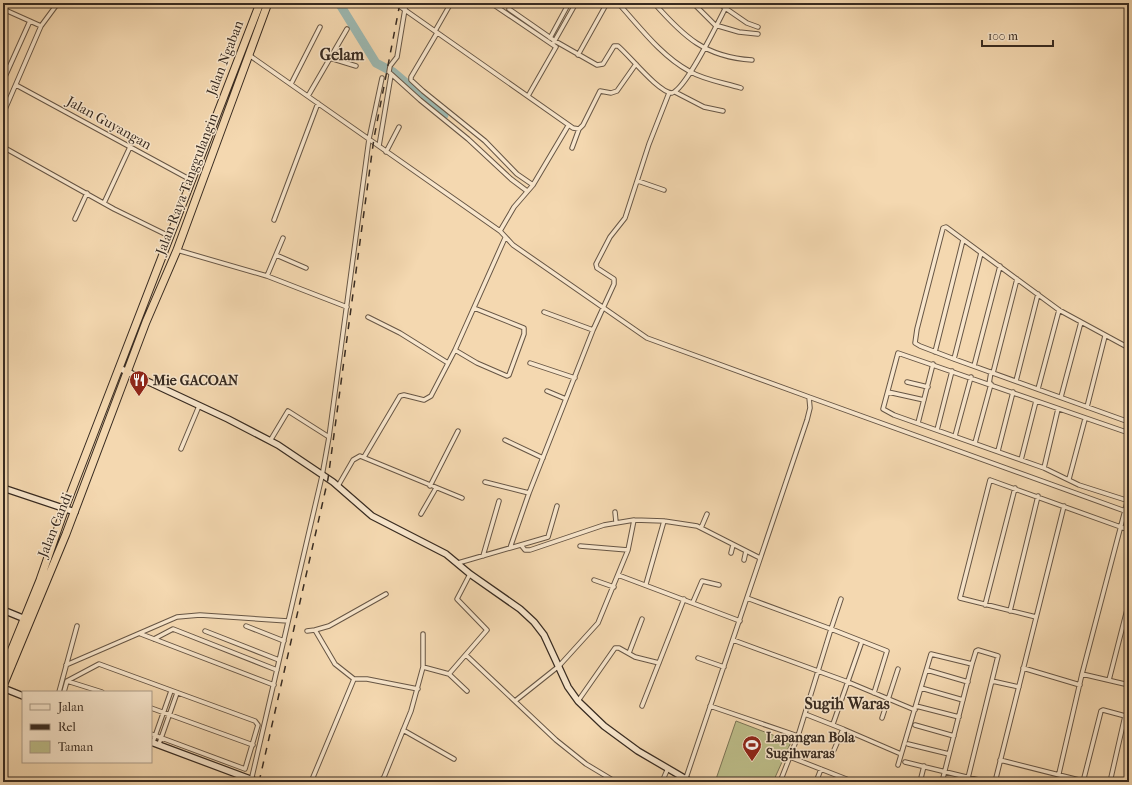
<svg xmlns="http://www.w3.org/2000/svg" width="1132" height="785" font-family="'IM FELL French Canon',serif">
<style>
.green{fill:#bdbe8a;stroke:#7a7456}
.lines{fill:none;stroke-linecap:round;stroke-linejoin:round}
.river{stroke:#9db9b2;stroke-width:9}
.street-casing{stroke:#675645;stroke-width:5.5}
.secondary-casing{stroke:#382b21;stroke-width:8}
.highway-casing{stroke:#382b21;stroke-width:9}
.street{stroke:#f8e6cc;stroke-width:3.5}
.secondary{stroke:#f8e6cc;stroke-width:5.5}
.highway{stroke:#f4d8b0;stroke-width:7}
.rail{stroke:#382b21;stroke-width:1.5;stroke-dasharray:7 7;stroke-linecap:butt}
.labels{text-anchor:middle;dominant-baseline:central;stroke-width:3;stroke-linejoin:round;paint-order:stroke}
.street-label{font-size:14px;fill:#382b21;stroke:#f8e6cc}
.poi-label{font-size:14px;font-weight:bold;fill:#382b21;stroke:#f8e6cc;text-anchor:start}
.quarter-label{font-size:16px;font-weight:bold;fill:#382b21;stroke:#f8e6cc}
</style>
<rect width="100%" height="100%" fill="#f4d8b0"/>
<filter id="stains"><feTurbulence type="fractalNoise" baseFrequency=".005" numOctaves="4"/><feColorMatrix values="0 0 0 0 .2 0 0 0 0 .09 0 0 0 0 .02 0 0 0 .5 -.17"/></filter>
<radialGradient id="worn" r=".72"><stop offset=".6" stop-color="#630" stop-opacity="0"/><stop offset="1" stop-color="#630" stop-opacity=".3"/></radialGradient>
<!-- green -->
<path class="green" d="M736,721L791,742L773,782H715Z"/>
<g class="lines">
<!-- river -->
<path class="river" d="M339,3L376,63L393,72L444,115"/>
<defs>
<path id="street" d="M395,3L573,128L579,129L583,125L600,91L611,93L617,91L636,64
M406,3L397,57L390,66L389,72L420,100L468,139L511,179L527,191
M491,3L556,47L528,96
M618,3C639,26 661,56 689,71C704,80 725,83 741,88
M654,3C684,37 705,57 752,60
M693,3L715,25L739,32L758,34
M718,3L747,23L758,27
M775,3L778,4
M3,9L41,26L58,3
M509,9L555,41L597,65L603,64L614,46H618C630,56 658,92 672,93C687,88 719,20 728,3
M435,31L451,3
M437,33L411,77V80L423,91L485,141L517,174L533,185
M550,38L569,3
M554,42L576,3
M249,55L500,231L513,245L647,338L809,397L810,408L807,420L686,778
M578,55L607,3
M330,58L356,66
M3,81L30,21
M291,84L320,27
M16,85L191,180
M675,92L704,107L723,111
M308,96L347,29
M3,114L41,26
M379,146L391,75
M3,147L114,209L169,236
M572,148L579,129
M386,152L399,127
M638,181L664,190
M104,203L130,147
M75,219L87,193
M274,220L318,103
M500,231L514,207L533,185L568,126
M177,250L267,276L347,307
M276,255L306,268
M267,276L283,238
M544,312L593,330
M368,317L400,333L448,363
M1129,348L1059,310L946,227L943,228L917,329L915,343L920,346L954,359L1129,422
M455,350L477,363L507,376L509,375L524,334V328L474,308
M935,352L963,240
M954,359L981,253
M530,363L575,378
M974,366L1000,266
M993,373L1017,279
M1016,381L1038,294
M907,382L928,387
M989,384L991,372
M1038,389L1059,310
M547,391L566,399
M888,392L924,400
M809,397L1125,511
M1061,397L1081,322
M1087,407L1105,336
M918,423L933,364
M937,430L952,371
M1129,433L898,353L883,409L894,415L1044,468L1079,485L1129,501
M955,436L971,377
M505,440L543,458
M270,441L288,411L329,437
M975,443L991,384
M181,449L199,406
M998,451L1013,392
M364,457L400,396L404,395L424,400L431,396L455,350L505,238
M1021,460L1036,401
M1044,468L1058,409
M1069,479L1085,419
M485,482L529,493
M338,486L353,460L360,456L462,498
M430,486L458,431
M615,512L616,522
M421,514L436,488
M701,528L707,514
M521,545L525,550H530L604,525L634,520L664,521L697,526L760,558
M580,546L628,550
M510,548L529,493L593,330L614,284V279L597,268L596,264L610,237L625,218L649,144L669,93
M731,553L733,545
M483,556L499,501
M744,560L746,551
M458,563L548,537L557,506
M618,575L740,621
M594,580L614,587
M646,584L664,521
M747,598L831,629L841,599
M693,602L702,581L719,585
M985,605L1015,488
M1010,611L1038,496
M1036,617L960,598L990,480L1129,530
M246,626L284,641
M205,631L279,660
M307,631L315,630
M141,634L274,685
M154,639L173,629L277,670
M733,640L848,682L915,710
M629,653L642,619
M466,655L556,740L586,764L616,782
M698,658L724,667
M66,665L177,617L200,615L288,621
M423,667V634
M1023,668L1080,685
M927,670L968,682
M449,674L467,691
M1082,674L1129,685
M354,679L335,664L315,630L329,626L386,594
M1109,680L1129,602
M67,681L102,692
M992,681L1019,687
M921,688L963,700
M59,692L77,626
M64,692L67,681L99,664L255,721L258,725L245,769L151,734
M515,701L559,666L598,623L628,550L634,520
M578,701L615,648H619L635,657L659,663
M642,706L684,599
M710,706L798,736
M916,706L959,717
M151,708L253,745
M805,714L843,729L834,750
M882,718L898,669
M833,724L861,644
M915,725L954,736
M843,729L901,754
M403,730L454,759
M153,742L171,691
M159,744L177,693
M908,744L949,754
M790,757L854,782
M1000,760L1087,782
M905,762L987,782
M898,765L931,654L972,664
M383,778L393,782
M898,780L908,782
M251,781L322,476L329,437L369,139L382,78
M311,782L354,679H367L418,689
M382,782L411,711L423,667L449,674L487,630L457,599L470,574
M662,782L668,768
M780,782L798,736L831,629L887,651L874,693
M816,782L821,769
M920,782L924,766
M942,782L972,664L976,651L978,650L998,656L967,782
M995,782L1064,506
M1057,782L1082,674L1129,495
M1083,782L1101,711L1103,710L1129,717
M1110,782L1125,716"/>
<path id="secondary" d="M119,368L228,419L278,445L333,482L372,516L446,554L470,574L520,609L534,622L544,635L568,687L578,701L604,726L638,751L691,782
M3,488L75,512
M3,610L25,619
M3,688L23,696
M151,742L258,782"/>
<path id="highway" d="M3,671L40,580L65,508L260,3
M3,686L66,534L146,322L177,250L268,3"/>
</defs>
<!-- street casing -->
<use href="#street" class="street-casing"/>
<!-- secondary casing -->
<use href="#secondary" class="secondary-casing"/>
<!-- highway casing -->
<use href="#highway" class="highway-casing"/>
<!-- street -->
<use href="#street" class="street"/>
<!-- secondary -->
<use href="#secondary" class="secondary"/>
<!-- highway -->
<use href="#highway" class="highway"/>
<!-- rail -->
<path class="rail" d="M259,782L328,479L374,138L400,3"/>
</g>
<!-- icons -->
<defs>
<symbol id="restaurant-pin" viewBox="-11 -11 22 30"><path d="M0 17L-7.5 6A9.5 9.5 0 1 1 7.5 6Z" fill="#8f2418" stroke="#f8e6cc"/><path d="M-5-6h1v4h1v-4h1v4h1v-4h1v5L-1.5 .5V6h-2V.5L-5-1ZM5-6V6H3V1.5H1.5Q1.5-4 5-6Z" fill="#fff"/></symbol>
<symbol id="stadium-pin" viewBox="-11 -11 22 30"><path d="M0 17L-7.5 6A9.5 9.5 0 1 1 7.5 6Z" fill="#8f2418" stroke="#f8e6cc"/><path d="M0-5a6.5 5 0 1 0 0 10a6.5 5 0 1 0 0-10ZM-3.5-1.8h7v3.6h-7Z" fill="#fff"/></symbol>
</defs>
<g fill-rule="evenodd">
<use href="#restaurant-pin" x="128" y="369" width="22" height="30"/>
<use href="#stadium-pin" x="741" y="734" width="22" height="30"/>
</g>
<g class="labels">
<!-- street labels -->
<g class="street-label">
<text transform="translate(225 58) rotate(-69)">Jalan Ngaban</text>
<text transform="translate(109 123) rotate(29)">Jalan Guyangan</text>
<text transform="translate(187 184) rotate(-69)">Jalan Raya Tanggulangin</text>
<text transform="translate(55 525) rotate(-68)">Jalan Candi</text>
</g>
<!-- poi labels -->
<g class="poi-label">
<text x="153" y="380">Mie GACOAN</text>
<text x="766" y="737">Lapangan Bola<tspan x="766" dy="16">Sugihwaras</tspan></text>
</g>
<!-- quarter labels -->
<g class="quarter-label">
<text x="342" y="54">Gelam</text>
<text x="847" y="703">Sugih Waras</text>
</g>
</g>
<!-- margin -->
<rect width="1132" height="785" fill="none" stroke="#f4d8b0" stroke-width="16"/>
<rect x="4" y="4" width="1124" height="777" fill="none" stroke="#382b21" stroke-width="2"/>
<rect x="8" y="8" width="1116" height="769" fill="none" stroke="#382b21"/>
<!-- legend -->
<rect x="22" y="691" width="130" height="72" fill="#f8e6cc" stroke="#ab9b88"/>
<rect x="30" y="704" width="20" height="6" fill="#f8e6cc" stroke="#ab9b88"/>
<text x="58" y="711" font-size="12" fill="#382b21">Jalan</text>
<rect x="30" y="724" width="20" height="6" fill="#382b21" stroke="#ab9b88"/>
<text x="58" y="731" font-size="12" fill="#382b21">Rel</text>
<rect x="30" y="741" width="20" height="12" fill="#bdbe8a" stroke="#ab9b88"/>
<text x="58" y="751" font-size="12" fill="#382b21">Taman</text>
<!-- scale -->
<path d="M982 40v6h71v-6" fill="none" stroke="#382b21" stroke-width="2"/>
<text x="988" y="40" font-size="12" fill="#382b21" stroke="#f8e6cc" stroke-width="3" paint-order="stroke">100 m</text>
<rect width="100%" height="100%" filter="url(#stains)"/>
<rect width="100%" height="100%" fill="url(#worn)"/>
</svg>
